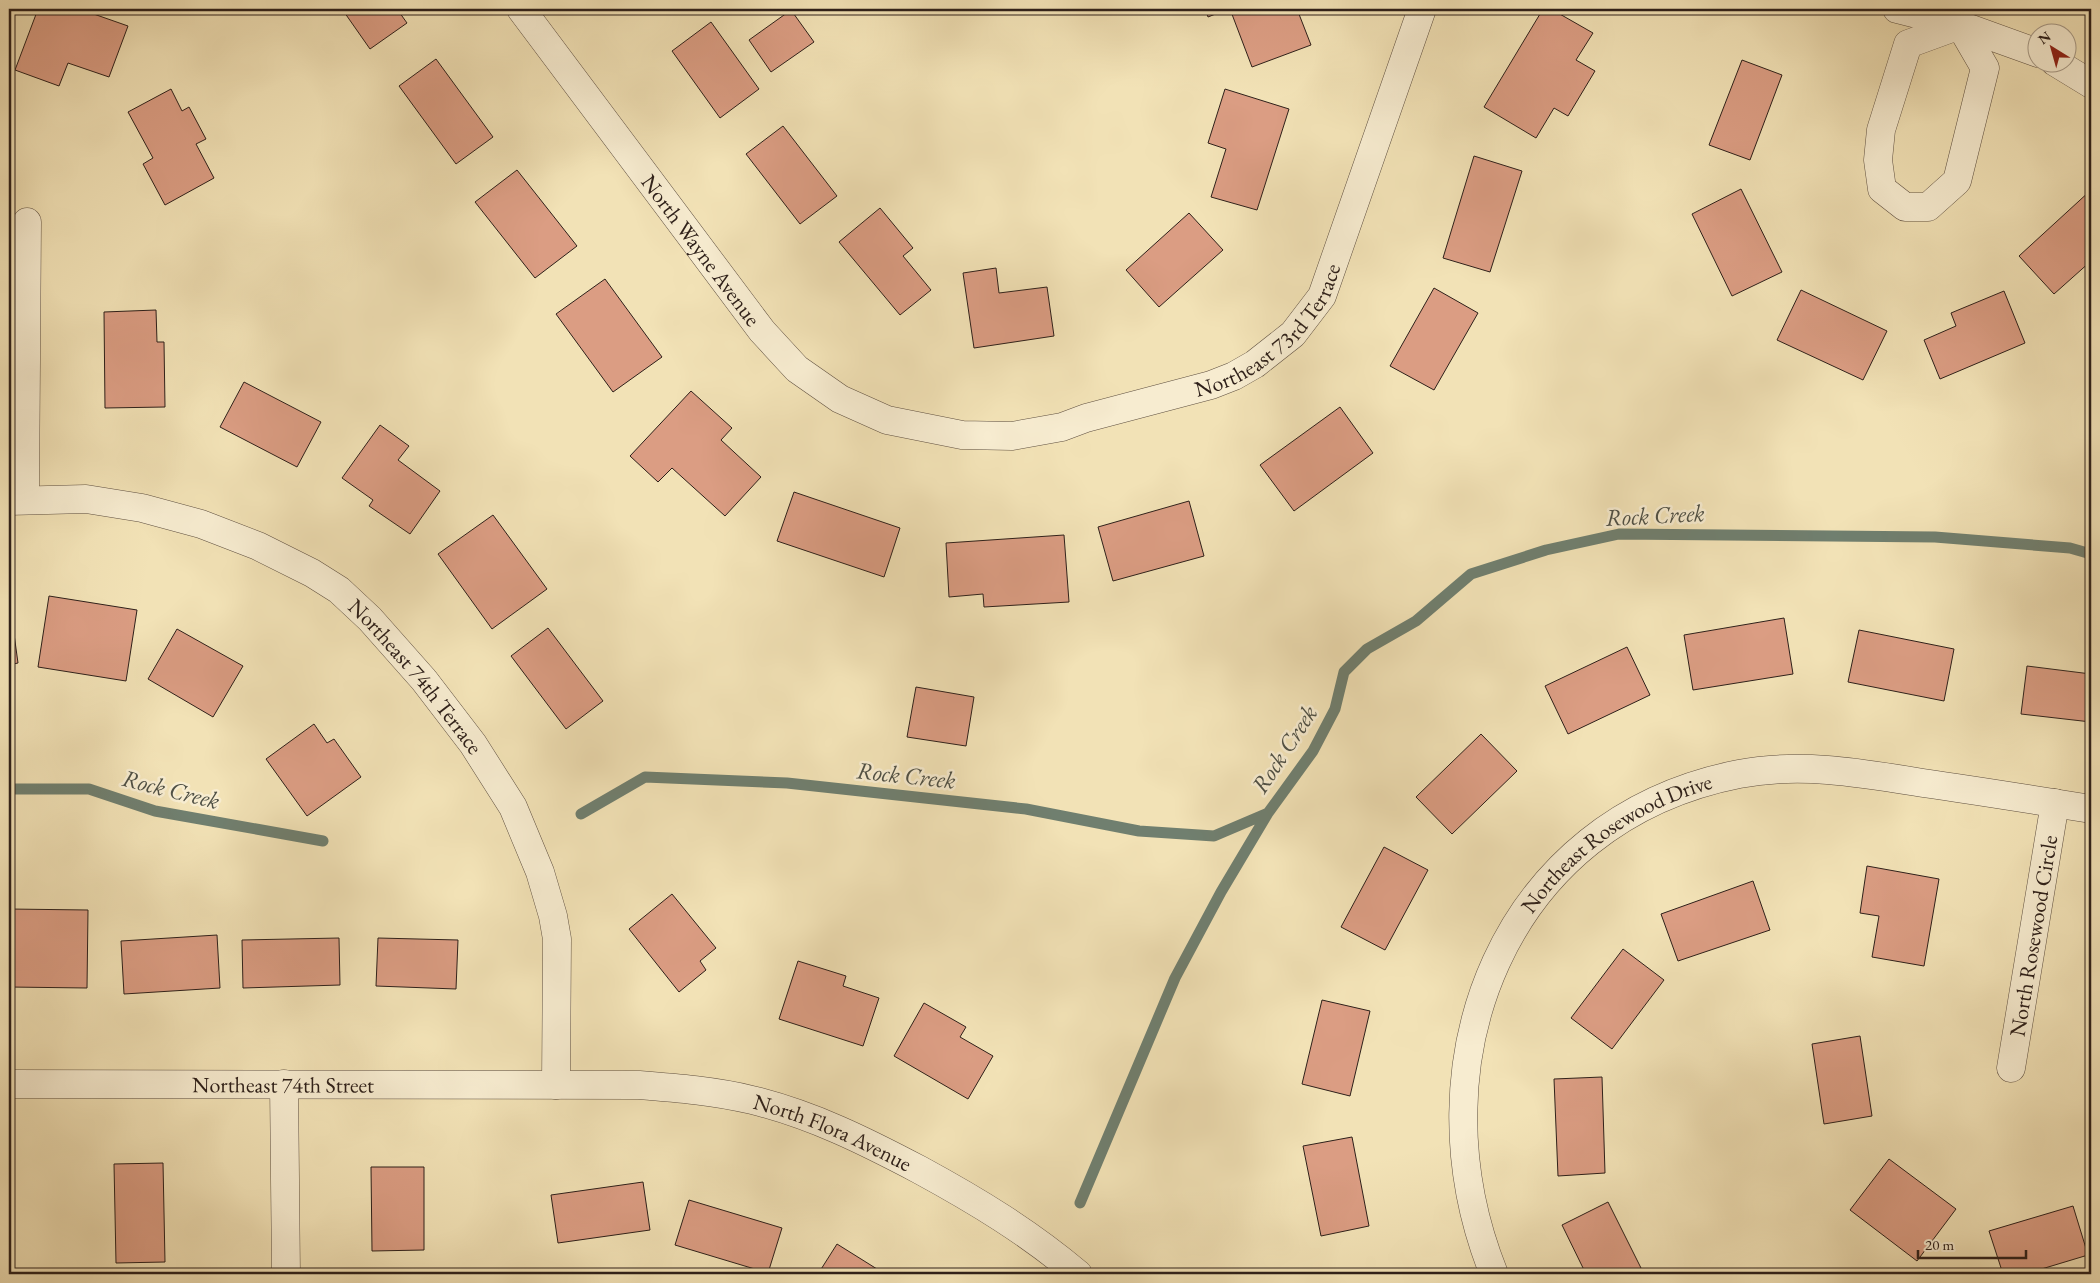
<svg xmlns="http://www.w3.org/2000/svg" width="2100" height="1283" font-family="'EB Garamond',serif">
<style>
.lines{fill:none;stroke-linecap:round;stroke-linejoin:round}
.stream{stroke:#707f6f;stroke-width:11}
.building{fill:#db9d83;stroke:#2e201a}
.minor-casing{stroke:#5f5041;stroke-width:29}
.minor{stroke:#f7ecd0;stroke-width:28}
.labels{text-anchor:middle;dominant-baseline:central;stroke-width:5;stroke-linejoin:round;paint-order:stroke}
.street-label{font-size:22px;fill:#2e201a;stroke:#f7ecd0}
.water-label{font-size:24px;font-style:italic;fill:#4f5045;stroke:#f7ecd0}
</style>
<rect width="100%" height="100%" fill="#f2e2b6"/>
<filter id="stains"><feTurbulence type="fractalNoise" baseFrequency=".004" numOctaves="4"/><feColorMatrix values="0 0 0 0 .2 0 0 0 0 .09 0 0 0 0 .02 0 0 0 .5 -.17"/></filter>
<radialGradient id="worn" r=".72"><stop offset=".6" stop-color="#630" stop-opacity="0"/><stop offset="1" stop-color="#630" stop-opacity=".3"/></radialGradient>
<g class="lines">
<!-- stream -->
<path class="stream" d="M9,789H89L155,811L323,841
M581,814L645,777L787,783L1026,809L1139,831L1214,836L1268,813L1313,751L1335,709L1344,672L1367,649L1416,621L1471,574L1546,550L1619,534L1935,537L2070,548L2091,554
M1080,1203L1175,978L1221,892L1268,813"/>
</g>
<!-- building -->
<path class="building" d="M38,9H89L88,12L128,26L109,77L68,63L59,86L15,70Z
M342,9H397L407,23L370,49Z
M638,9H650L642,14Z
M1205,9H1228L1208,17Z
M1230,9H1297L1311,45L1252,67Z
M1543,9H1551L1593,33L1576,60L1595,71L1568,116L1554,108L1536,138L1484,107Z
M791,10L814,42L771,72L749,40Z
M711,22L759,89L720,118L672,51Z
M436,59L493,137L456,164L399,86Z
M1742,60L1782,75L1750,160L1709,145Z
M171,89L182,111L189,107L206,139L196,144L214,178L165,205L143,164L153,158L128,112Z
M1225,89L1289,109L1257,210L1211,197L1226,149L1208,143Z
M783,126L837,196L800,224L746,154Z
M1474,156L1522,171L1490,272L1443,258Z
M517,170L577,246L535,278L475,202Z
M1741,189L1782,272L1732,296L1692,214Z
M2091,190V261L2054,294L2019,256Z
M880,208L913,248L903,256L931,290L900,315L839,242Z
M1189,213L1223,250L1159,307L1126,270Z
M996,268L999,293L1047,287L1054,336L974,348L963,273Z
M605,279L662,357L613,392L556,314Z
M1434,288L1478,313L1434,390L1390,366Z
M1801,290L1887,331L1863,380L1777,340Z
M2004,291L2025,343L1940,379L1924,340L1956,326L1951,313Z
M156,310L157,342H164L165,407L105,408L104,312Z
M244,382L321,422L297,467L220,427Z
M691,391L732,428L721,440L761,477L725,516L672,468L658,482L630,456Z
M1340,407L1373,453L1294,511L1260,465Z
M380,425L409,446L398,460L440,491L410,534L369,506L373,500L342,478Z
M794,492L900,528L884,577L777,541Z
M1189,501L1204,556L1113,581L1098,527Z
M493,515L547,589L492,629L438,554Z
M1064,535L1069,602L984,607L983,594L949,597L946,543Z
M49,596L137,610L126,681L38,667Z
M9,598L18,663L9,665Z
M1784,618L1793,674L1693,690L1684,635Z
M548,628L603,701L566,729L511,656Z
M177,629L243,666L213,717L148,679Z
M1859,630L1954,649L1944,701L1848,682Z
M1627,647L1650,695L1568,734L1545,686Z
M2027,666L2091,674V722L2021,714Z
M916,687L974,697L966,746L907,737Z
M314,724L327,743L334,739L361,777L307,816L266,759Z
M1481,734L1517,771L1452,834L1416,797Z
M1384,847L1428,870L1385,950L1341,927Z
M1867,866L1939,879L1924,966L1872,957L1879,916L1860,913Z
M1753,881L1770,930L1678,961L1661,914Z
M672,894L716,948L700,961L706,970L679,992L629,929Z
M9,909L88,910L87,988L9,987Z
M217,935L220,988L124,994L121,941Z
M339,938L340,985L243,988L242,940Z
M378,938L458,940L456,989L376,986Z
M1623,949L1664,980L1612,1049L1571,1018Z
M798,961L846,976L843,986L879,998L863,1046L779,1019Z
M1322,1000L1370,1011L1350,1096L1302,1084Z
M924,1003L966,1027L960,1037L993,1056L968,1099L894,1056Z
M1860,1036L1872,1116L1824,1124L1812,1044Z
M1602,1077L1605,1173L1558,1176L1554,1079Z
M1352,1137L1369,1226L1321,1236L1303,1146Z
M1889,1159L1956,1209L1917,1261L1850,1210Z
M163,1163L165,1262L116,1263L114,1164Z
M371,1167H424V1250L372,1251Z
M643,1182L650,1230L558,1243L551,1195Z
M689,1200L782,1228L768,1273L675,1245Z
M1608,1202L1644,1274H1586L1562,1225Z
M2073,1206L2088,1255L2025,1274H2003L1989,1231Z
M837,1244L885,1274H818Z"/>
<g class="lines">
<defs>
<g id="minor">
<path id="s1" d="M521,9L762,331L797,369L840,399L887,420L962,435L1012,436L1062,427L1086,418L1211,385L1234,376L1255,364L1293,334L1322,296L1422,9"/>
<path d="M1897,9L1960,25L2038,53"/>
<path d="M1960,25L1985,68L1957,181L1928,207H1905L1882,189L1878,160L1881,130L1908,44Z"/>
<path d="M2055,62L2091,84"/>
<path d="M25,500L27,222"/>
<path id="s2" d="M9,501L86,499L142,508L201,524L258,546L312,573L339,590L370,619L424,680L473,744L513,807L540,872L553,916L557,939L556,1085"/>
<path id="s3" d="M2011,1068L2055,803"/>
<path id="s4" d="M9,1084L639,1085C677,1088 715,1091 752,1100C813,1115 865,1141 920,1170C977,1201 1028,1232 1078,1274"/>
<path d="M284,1084L286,1274"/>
<path id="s5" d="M1494,1274C1409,1063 1503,820 1739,774C1801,762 1862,773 1923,783C1979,791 2035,800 2091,809"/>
</g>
</defs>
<!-- minor casing -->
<use href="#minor" class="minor-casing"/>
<!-- minor -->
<use href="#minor" class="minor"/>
</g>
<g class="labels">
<!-- street labels -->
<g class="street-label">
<text stroke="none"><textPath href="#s1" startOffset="301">North Wayne Avenue</textPath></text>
<text stroke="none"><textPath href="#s1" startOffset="971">Northeast 73rd Terrace</textPath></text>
<text stroke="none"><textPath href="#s2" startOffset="464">Northeast 74th Terrace</textPath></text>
<text stroke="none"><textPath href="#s5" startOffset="496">Northeast Rosewood Drive</textPath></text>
<text stroke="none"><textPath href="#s3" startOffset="134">North Rosewood Circle</textPath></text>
<text stroke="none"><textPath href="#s4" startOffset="274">Northeast 74th Street</textPath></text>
<text stroke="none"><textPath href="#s4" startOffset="831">North Flora Avenue</textPath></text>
</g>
<!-- water labels -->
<g class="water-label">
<text transform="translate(1655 515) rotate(-3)">Rock Creek</text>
<text transform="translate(1284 749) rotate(-57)">Rock Creek</text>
<text transform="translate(906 775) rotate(6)">Rock Creek</text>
<text transform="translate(171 789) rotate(14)">Rock Creek</text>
</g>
</g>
<!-- margin -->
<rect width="2100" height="1283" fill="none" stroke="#f2e2b6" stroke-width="30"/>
<rect x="10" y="10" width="2080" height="1263" fill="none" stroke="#2e201a" stroke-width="2.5"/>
<rect x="15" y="15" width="2070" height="1253" fill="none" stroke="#2e201a"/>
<!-- north arrow -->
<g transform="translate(2052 48) rotate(323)"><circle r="24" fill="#f7ecd0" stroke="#a79a87"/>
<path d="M0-4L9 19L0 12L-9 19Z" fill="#8f2418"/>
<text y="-8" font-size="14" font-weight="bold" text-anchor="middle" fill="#2e201a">N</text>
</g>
<!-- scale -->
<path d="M1918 1250v8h108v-8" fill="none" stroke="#2e201a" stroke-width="2.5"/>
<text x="1925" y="1250" font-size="15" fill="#2e201a" stroke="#f7ecd0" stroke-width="4" paint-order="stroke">20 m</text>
<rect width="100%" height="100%" filter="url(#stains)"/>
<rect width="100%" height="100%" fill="url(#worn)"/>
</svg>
